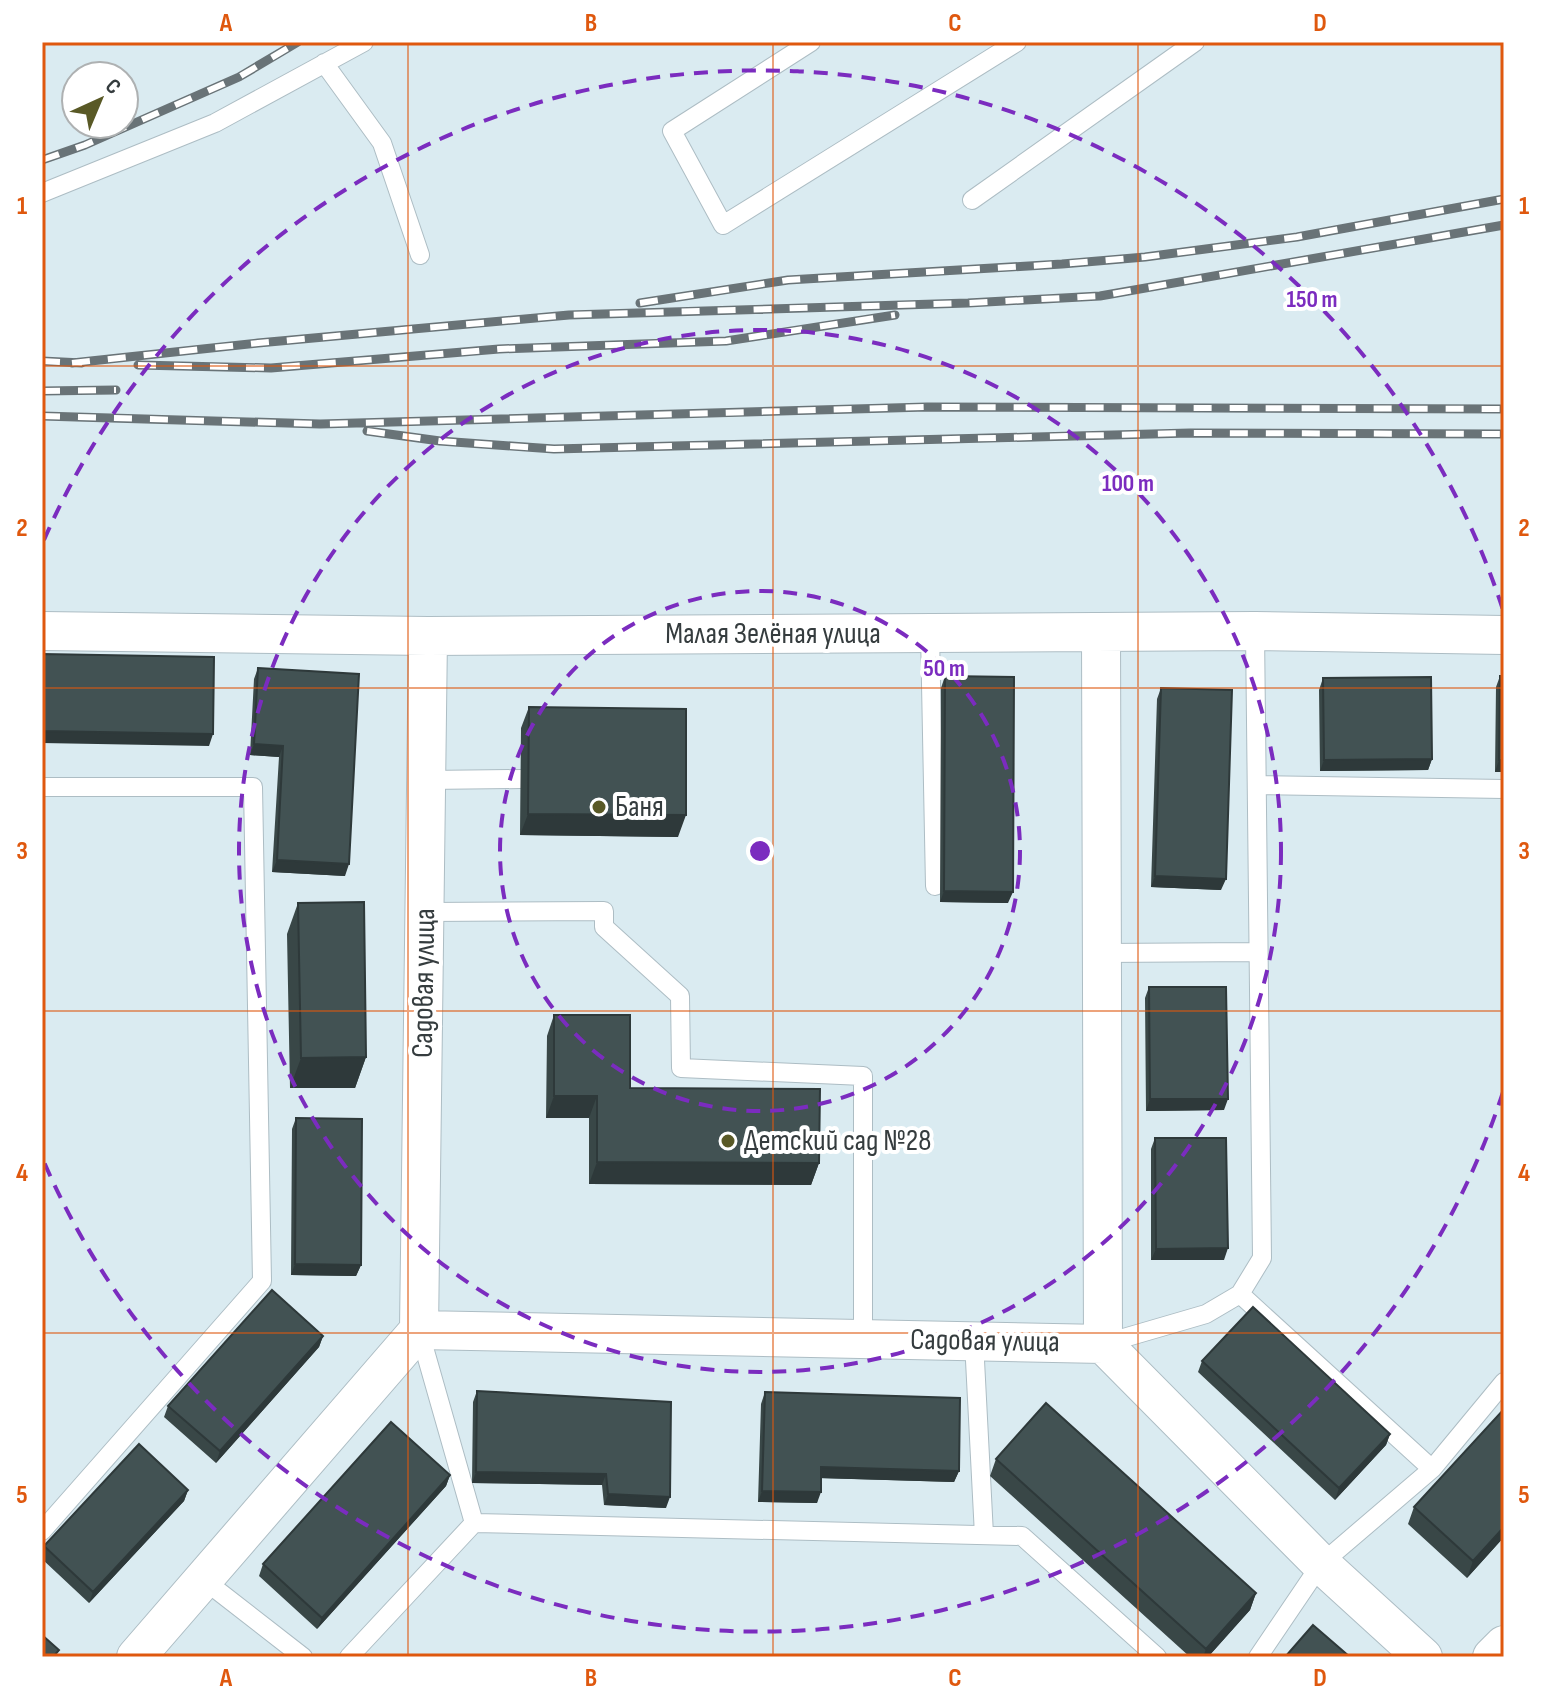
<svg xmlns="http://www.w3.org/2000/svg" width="1546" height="1699" font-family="'Sofia Sans Condensed',sans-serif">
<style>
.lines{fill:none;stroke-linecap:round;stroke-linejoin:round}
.service-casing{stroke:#adbdc4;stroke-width:20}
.minor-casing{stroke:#adbdc4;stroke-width:40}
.service{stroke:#fff;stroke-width:18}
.minor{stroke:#fff;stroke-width:38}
.rail-casing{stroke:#697377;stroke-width:9}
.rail{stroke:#fff;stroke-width:6;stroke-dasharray:18;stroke-linecap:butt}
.wall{fill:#394747}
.shaded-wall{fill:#2e393a}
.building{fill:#425253;stroke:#2e393a;stroke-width:2}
.grid{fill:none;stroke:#df580e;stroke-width:2;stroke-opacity:0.55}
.ring{fill:none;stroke:#7b2cbf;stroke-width:4;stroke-dasharray:14 10}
.poi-dot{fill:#595926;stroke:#fff;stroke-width:3}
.labels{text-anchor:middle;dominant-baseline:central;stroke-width:8;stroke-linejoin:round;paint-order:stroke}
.street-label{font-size:30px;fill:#353c3e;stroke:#fff}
.poi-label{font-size:30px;fill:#353c3e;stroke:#fff;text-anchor:start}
.centre{fill:#7b2cbf;stroke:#fff;stroke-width:4}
.ring-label{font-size:24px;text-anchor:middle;font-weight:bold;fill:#7b2cbf;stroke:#fff;stroke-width:8;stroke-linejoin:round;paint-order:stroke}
.neatline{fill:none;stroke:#df580e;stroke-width:3}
.grid-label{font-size:26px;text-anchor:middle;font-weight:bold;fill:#df580e}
</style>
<rect width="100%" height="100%" fill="#daebf1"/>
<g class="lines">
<defs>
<path id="service" d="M811,42L672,131L723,225L1017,42
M324,63L382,143L420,255
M42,193L215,123L364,42
M972,200L1195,42
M930,633L935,886
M427,780L521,779
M1257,785L1504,789
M42,787H253L262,1281L42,1531
M426,912L604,911V927L680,996L681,1068L863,1076V1339
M1102,953L1258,952
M1240,1294L1432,1469
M419,1330L474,1523
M974,1341L984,1535
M1103,1344L1206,1314L1240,1294L1262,1258L1255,631
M204,1580L303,1657
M349,1657L474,1523L1022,1536L1157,1657
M1258,1657L1321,1564L1432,1469L1504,1382"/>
<path id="minor" d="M42,631L428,636L1255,631L1504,635
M1101,632L1103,1344
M419,1330L428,636
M136,1657L419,1330L1103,1344L1321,1564L1423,1657
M1492,1657L1504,1645"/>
</defs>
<!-- service casing -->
<use href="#service" class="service-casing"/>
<!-- minor casing -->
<use href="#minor" class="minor-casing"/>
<!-- service -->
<use href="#service" class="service"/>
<!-- minor -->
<use href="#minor" class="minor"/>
<defs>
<path id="rail" d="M42,160L85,145L239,77L298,42
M640,303L788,280L1062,264L1145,257L1297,237L1504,199
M42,361L82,363
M72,363L258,343L569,315L968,303L1100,296L1504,225
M138,365L271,368L499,349L726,341L895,315
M42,391L116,390
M42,416L320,424L927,407L1504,409
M367,431L440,441L554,449L1190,433L1504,434"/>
</defs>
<!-- rail casing -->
<use href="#rail" class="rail-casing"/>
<!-- rail -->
<use href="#rail" class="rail"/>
</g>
<!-- wall -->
<path class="wall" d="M258,668L345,876L272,872L279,757L250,755L254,679Z
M945,676L1008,903L940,902L941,688Z
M1500,676L1504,772H1495L1496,687Z
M1323,678L1432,759L1428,770L1320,771L1319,690Z
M1161,688L1221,890L1151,887L1157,699Z
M529,707L678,837L520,835L521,728Z
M298,903L366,1057L355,1088H290L287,934Z
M1149,987L1224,1110L1146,1111L1145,998Z
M554,1015L630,1088L819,1163L811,1185L589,1184V1118H546L547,1036Z
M296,1118L361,1265L356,1276L291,1275L292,1129Z
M1155,1138L1224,1260H1151V1149Z
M323,1336L319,1347L216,1463L164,1417L168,1406Z
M1202,1361L1390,1434L1386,1445L1335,1500L1198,1372Z
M477,1391L666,1508L604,1505L602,1485L472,1483L473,1402Z
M765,1392L959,1471L954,1482L821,1478L817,1503L758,1502L761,1404Z
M996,1459L1256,1593L1250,1610L1208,1657H1190L990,1476Z
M450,1475L446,1486L317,1629L259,1576L263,1564Z
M188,1490L184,1501L89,1603L42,1559V1550L44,1546Z
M1414,1507L1504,1537L1467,1578L1408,1524Z"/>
<!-- shaded-wall -->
<path class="shaded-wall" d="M42,731L213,734L209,746L42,743Z
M254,744L283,746L279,757L250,755Z
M1432,759L1428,770L1320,771L1324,760Z
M1499,760H1504V772H1495Z
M528,814L686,815L678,837L520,835Z
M277,860L349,864L345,876L272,872Z
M1155,876L1226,879L1221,890L1151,887Z
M944,891L1013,892L1008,903L940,902Z
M366,1057L355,1088H290L301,1058Z
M554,1096H597L589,1118H546Z
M1150,1099H1228L1224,1110L1146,1111Z
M597,1162L819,1163L811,1185L589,1184Z
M1228,1248L1224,1260H1151L1156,1249Z
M295,1264L361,1265L356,1276L291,1275Z
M323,1336L319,1347L216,1463L220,1451Z
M1390,1434L1386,1445L1335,1500L1339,1488Z
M821,1467L959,1471L954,1482L817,1478Z
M476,1472L606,1474L602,1485L472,1483Z
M450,1475L446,1486L317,1629L322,1618Z
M188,1490L184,1501L89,1603L93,1592Z
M762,1491L821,1492L817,1503L758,1502Z
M608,1494L670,1497L666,1508L604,1505Z
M1504,1527V1537L1467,1578L1473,1561Z
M1256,1593L1250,1610L1208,1657H1203L1206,1649Z"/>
<!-- building -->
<path class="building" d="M42,654L214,657L213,734L42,731Z
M258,668L359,674L349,864L277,860L283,746L254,744Z
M945,676L1014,677L1013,892L944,891Z
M1500,676H1504V760H1499Z
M1431,677L1432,759L1324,760L1323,678Z
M1161,688L1232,690L1226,879L1155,876Z
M529,707L686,709V815L528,814Z
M364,902L366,1057L301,1058L298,903Z
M1149,987H1226L1228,1099H1150Z
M554,1015H630V1088L820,1089L819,1163L597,1162V1096H554Z
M296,1118L362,1119L361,1265L295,1264Z
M1155,1138H1226L1228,1248L1156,1249Z
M272,1290L323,1336L220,1451L168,1406Z
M1253,1307L1390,1434L1339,1488L1202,1361Z
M477,1391L671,1402L670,1497L608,1494L606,1474L476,1472Z
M765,1392L960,1398L959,1471L821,1467V1492L762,1491Z
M1046,1403L1256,1593L1206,1649L996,1459Z
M1504,1409V1527L1473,1561L1414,1507Z
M391,1422L450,1475L322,1618L263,1564Z
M139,1444L188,1490L93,1592L44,1546Z
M1313,1625L1350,1657H1285Z
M42,1635L59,1650L53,1657H42Z"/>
<!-- grid -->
<path class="grid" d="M408,42V1657M773,42V1657M1138,42V1657M42,366H1504M42,688H1504M42,1011H1504M42,1333H1504"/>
<!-- distance rings -->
<g class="ring">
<circle cx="760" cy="851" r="260"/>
<circle cx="760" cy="851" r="521"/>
<path d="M1503 1092A781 781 0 0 1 44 1162M44 540A781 781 0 0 1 1503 610"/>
</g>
<!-- markers -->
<g class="poi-dot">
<circle cx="599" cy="807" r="8"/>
<circle cx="728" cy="1141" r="8"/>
</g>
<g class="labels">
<!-- street labels -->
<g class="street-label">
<text x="773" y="634">Малая Зелёная улица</text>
<text transform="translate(424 983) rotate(-89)">Садовая улица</text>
<text transform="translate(985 1341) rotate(1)">Садовая улица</text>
</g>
<!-- poi labels -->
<g class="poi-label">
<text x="615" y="807">Баня</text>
<text x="744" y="1141">Детский сад №28</text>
</g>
</g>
<circle cx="760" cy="851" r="12" class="centre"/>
<g class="ring-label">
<text x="1312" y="307">150 m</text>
<text x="1128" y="491">100 m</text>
<text x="944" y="676">50 m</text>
</g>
<!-- border -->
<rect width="1546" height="1699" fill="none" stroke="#ffffff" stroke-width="88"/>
<!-- north arrow -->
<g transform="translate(100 100) rotate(44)"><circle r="38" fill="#ffffff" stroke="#aeb1b2" stroke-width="2"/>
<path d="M0-6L14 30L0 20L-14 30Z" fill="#595926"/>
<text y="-12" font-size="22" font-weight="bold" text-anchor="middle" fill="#353c3e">С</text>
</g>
<rect x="44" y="44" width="1458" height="1611" class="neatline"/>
<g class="grid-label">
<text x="226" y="31">A</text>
<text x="591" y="31">B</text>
<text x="955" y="31">C</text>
<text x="1320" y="31">D</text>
<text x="22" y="214">1</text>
<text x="1524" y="214">1</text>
<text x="22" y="536">2</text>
<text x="1524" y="536">2</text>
<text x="22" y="859">3</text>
<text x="1524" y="859">3</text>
<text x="22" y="1181">4</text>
<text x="1524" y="1181">4</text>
<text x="22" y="1503">5</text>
<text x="1524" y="1503">5</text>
<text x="226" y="1686">A</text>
<text x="591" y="1686">B</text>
<text x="955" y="1686">C</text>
<text x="1320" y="1686">D</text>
</g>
</svg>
